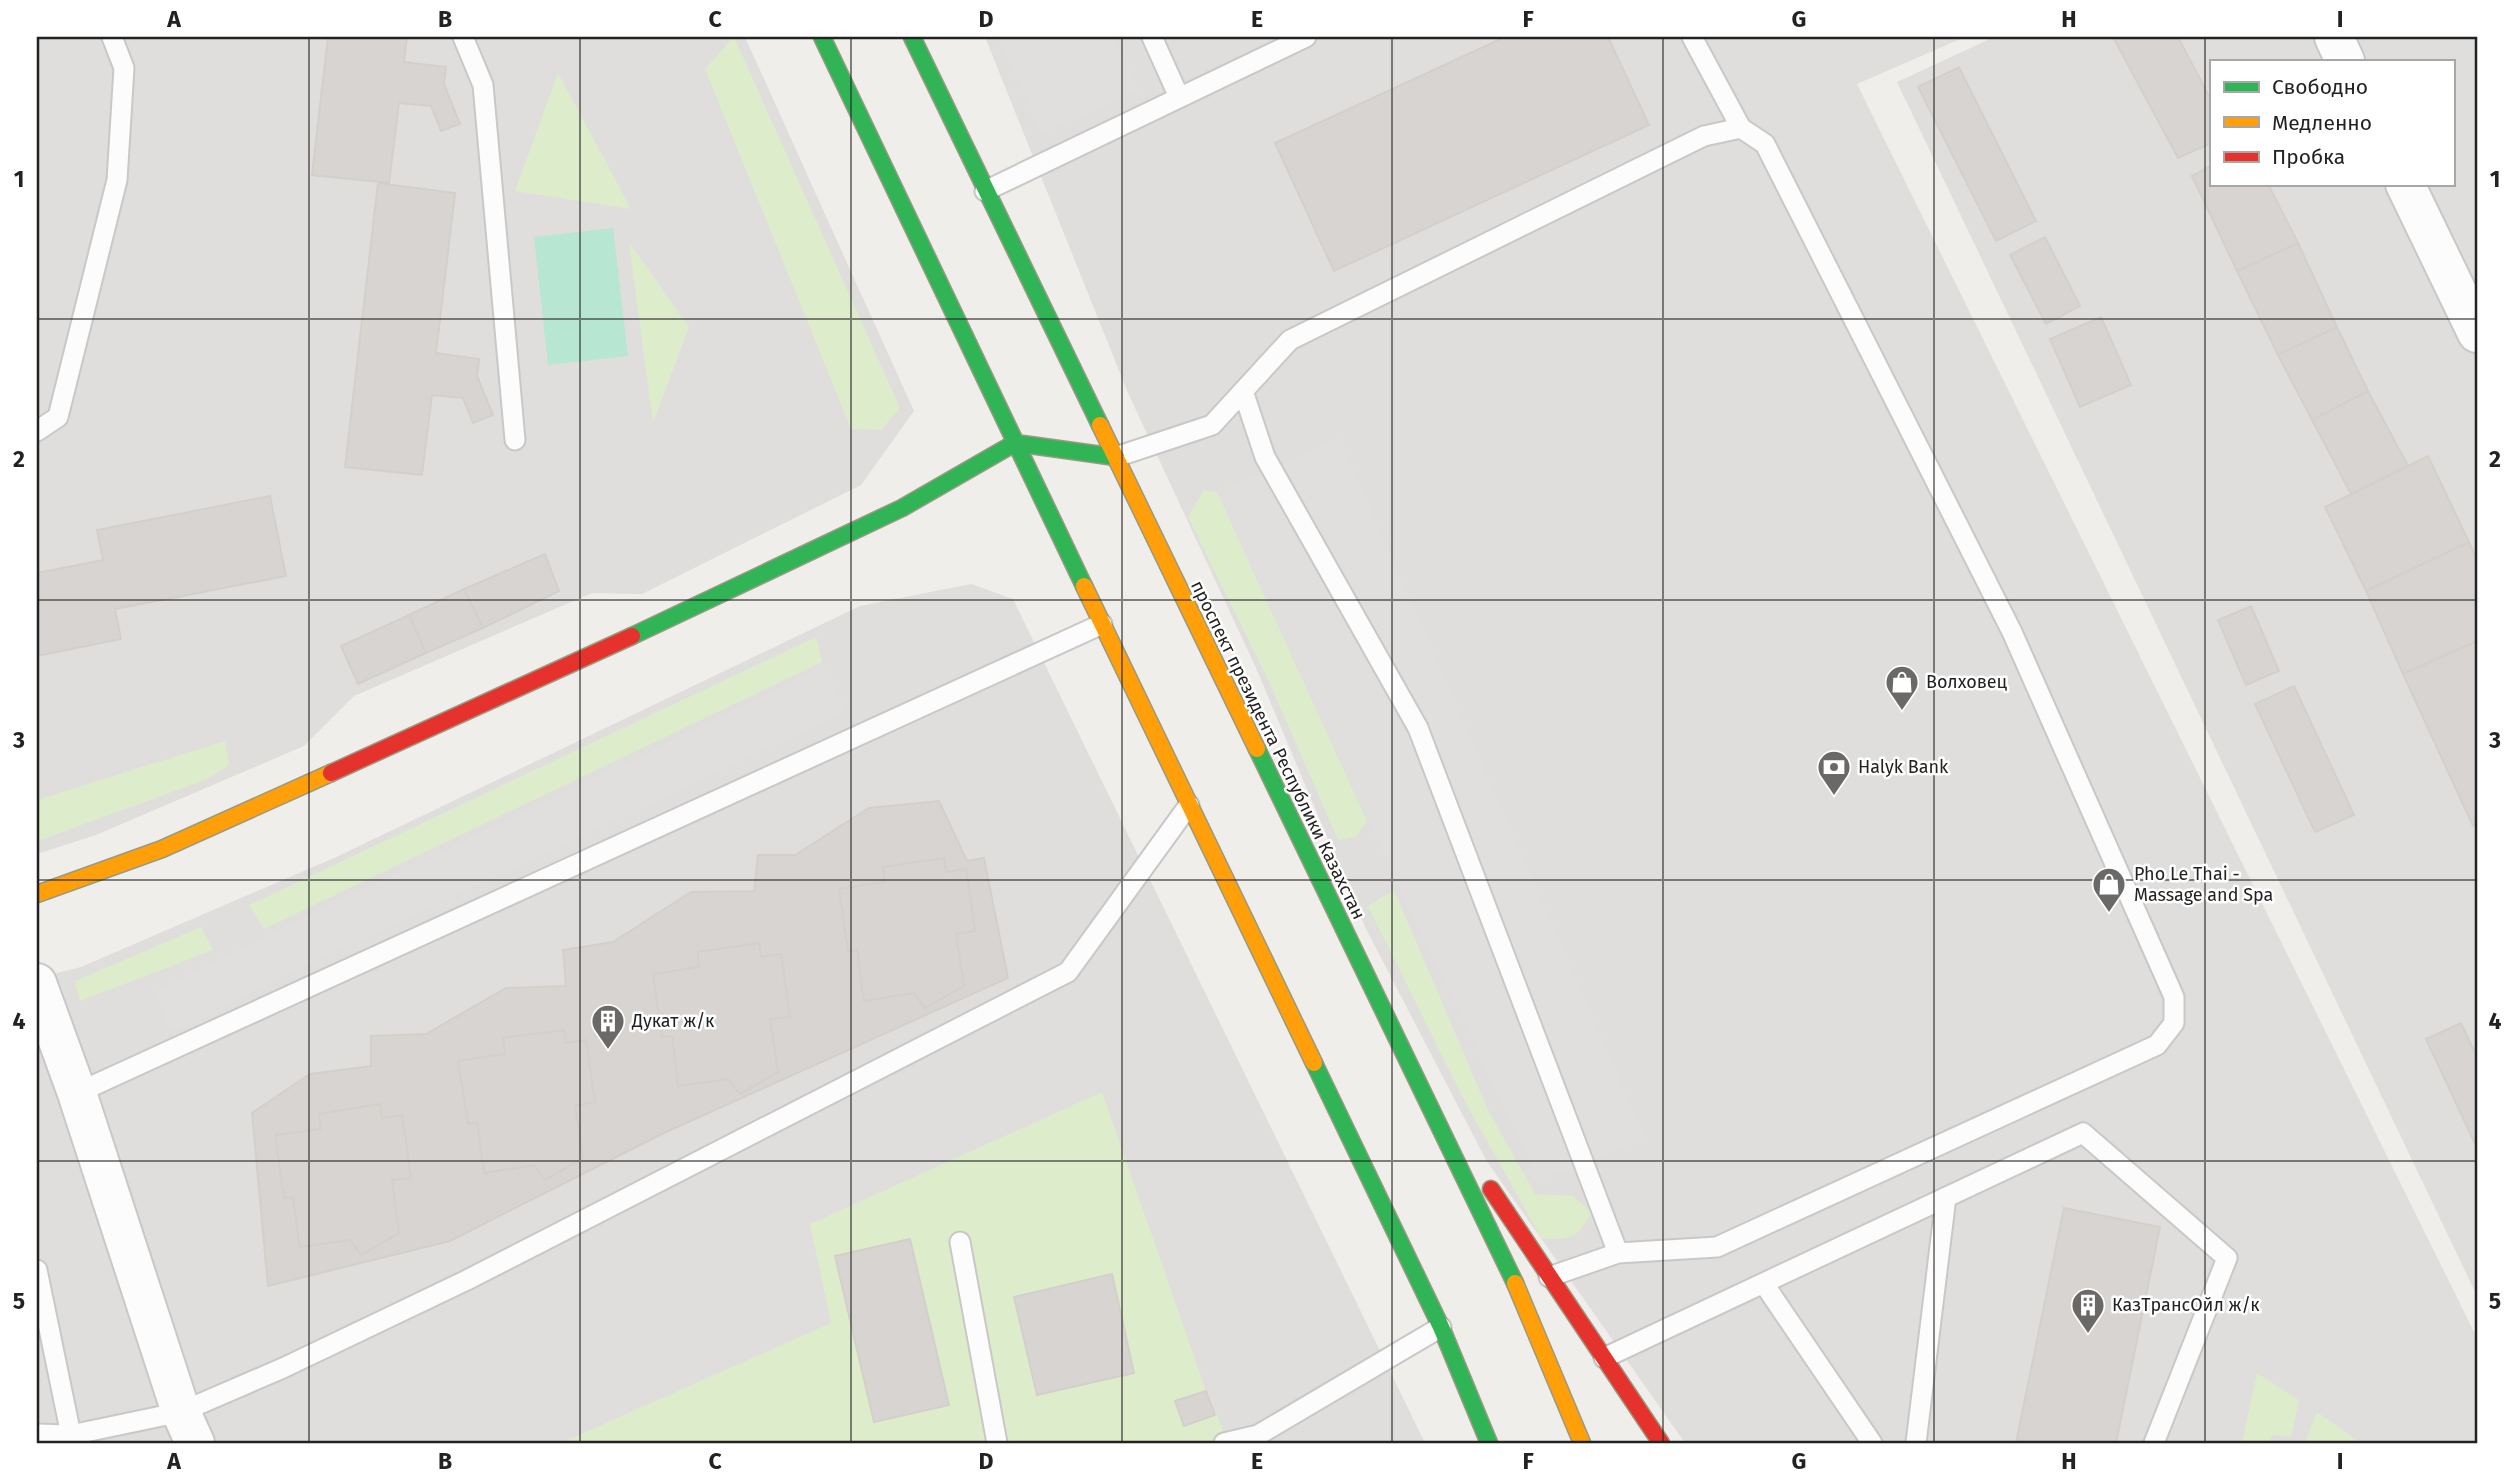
<svg xmlns="http://www.w3.org/2000/svg" width="2514" height="1480" font-family="'Fira Sans',sans-serif">
<style>
.residential{fill:#dfdedc;fill-rule:evenodd}
.grass{fill:#ddeccb}
.pitch{fill:#b7e6d2}
.parking{fill:#e0dfde}
.building{fill:#d7d4d2;stroke:#d3d0cc;stroke-width:2}
.lines{fill:none;stroke-linecap:round;stroke-linejoin:round}
.lane-casing{stroke:#c9c8c7;stroke-width:23}
.street-casing{stroke:#c9c8c7;stroke-width:42}
.fast-casing{stroke:#999a82;stroke-width:19}
.slow-casing{stroke:#999a82;stroke-width:19}
.jam-casing{stroke:#999a82;stroke-width:19}
.lane{stroke:#fdfcfc;stroke-width:19}
.street{stroke:#fdfcfc;stroke-width:38}
.fast{stroke:#30b455;stroke-width:16}
.slow{stroke:#ff9f0a;stroke-width:16}
.jam{stroke:#e5322d;stroke-width:16}
.grid{fill:none;stroke:#222;stroke-width:2;stroke-opacity:0.55}
.labels{text-anchor:middle;dominant-baseline:central;stroke-width:5;stroke-linejoin:round;paint-order:stroke}
.poi-label{font-size:18px;fill:#222;stroke:#fff;text-anchor:start}
.street-label{font-size:18px;fill:#222;stroke:#fff}
.neatline{fill:none;stroke:#222;stroke-width:2.5}
.grid-label{font-size:23px;text-anchor:middle;font-weight:bold;fill:#222}
</style>
<rect width="100%" height="100%" fill="#f0eeeb"/>
<!-- residential -->
<path class="residential" d="M37,37H745L914,411L861,485L642,594L592,593L354,696L304,746L96,835L37,854Z
M985,37H1965L1857,84L2477,1338V1443H1685L1486,1160L1365,927L1256,668L1128,393Z
M1994,37H2477V1296L1897,82ZM2211,61H2453V184H2211Z
M971,584L1013,599L1425,1443H37V978L81,967L334,858L860,606Z"/>
<!-- grass -->
<path class="grass" d="M734,37L900,408L881,430L851,429L705,69Z
M558,73L631,209L515,191Z
M629,242L689,327L653,423Z
M1204,490L1217,492L1367,821L1356,837L1338,840L1271,686L1188,517Z
M816,637L822,662L264,929L249,905Z
M225,741L229,765L205,780L37,841V800Z
M1394,890L1488,1110L1535,1194L1573,1196L1591,1212C1578,1239 1570,1239 1542,1239L1464,1100L1368,906Z
M201,927L213,950L80,1001L75,981Z
M1102,1092L1206,1391L1229,1443H561L831,1323L810,1224Z
M2257,1373L2299,1400L2291,1437L2272,1435L2269,1443H2242Z
M2317,1412L2361,1443H2312L2306,1439Z"/>
<!-- pitch -->
<path class="pitch" d="M613,228L628,356L548,365L534,237Z"/>
<!-- parking -->
<path class="parking" d="M997,37H1114L1139,90L1042,134Z
M1340,438L1646,1139L1539,1180L1378,842L1217,492Z
M826,666L846,711L169,1031L156,990Z"/>
<!-- building -->
<path class="building" d="M328,37H407L404,62L446,67L444,84L460,124L441,131L431,106L399,103L389,183L312,175Z
M1505,37H1608L1649,125L1334,271L1275,143Z
M2113,37H2178L2211,100V143L2178,158Z
M1959,67L2036,221L1996,241L1918,87Z
M2211,166V184H2268L2298,243L2237,271L2192,176Z
M378,183L455,193L436,353L479,359L477,376L493,415L473,423L463,398L432,395L422,475L345,467Z
M2045,237L2080,306L2046,324L2010,255Z
M2298,243L2337,327L2278,355L2237,271Z
M2101,317L2131,385L2080,407L2050,339Z
M2337,327L2368,391L2312,420L2278,355Z
M2368,391L2408,466L2351,494L2312,420Z
M2428,456L2469,542L2366,591L2325,507Z
M270,496L286,576L115,609L121,639L37,656V573L103,560L97,530Z
M2469,542L2477,560V641L2403,674L2366,591Z
M545,554L559,591L483,628L464,589Z
M464,589L483,628L426,653L409,615Z
M2251,606L2279,671L2246,685L2218,620Z
M409,615L426,653L358,684L341,646Z
M2477,641V824L2473,826L2403,674Z
M2294,686L2354,815L2315,832L2255,704Z
M939,801L967,861L984,858L1008,978L664,1133L450,1241L268,1286L252,1113L310,1074L371,1066V1036L426,1034L506,988L566,986L563,950L613,942L691,892L754,891L758,855H795L869,808Z
M944,858L946,872L966,869L975,931L956,934L964,986L925,1008L914,993L864,1001L857,950L848,951L839,889L885,882L883,867Z
M759,943L761,957L781,954L790,1017L770,1019L778,1072L740,1094L728,1079L678,1086L672,1036L662,1037L653,974L699,967L698,952Z
M2461,1023L2477,1057V1148L2426,1039Z
M564,1030L566,1043L586,1040L595,1102L575,1106L583,1158L545,1180L534,1165L484,1173L477,1122L468,1124L458,1061L505,1054L503,1038Z
M380,1104L382,1118L402,1115L411,1178L392,1180L399,1233L361,1255L350,1240L300,1247L293,1197L284,1198L275,1135L321,1129L319,1114Z
M2064,1208L2160,1227L2116,1443H2016Z
M910,1239L949,1405L874,1422L835,1256Z
M1112,1274L1134,1373L1037,1395L1014,1297Z
M1206,1391L1215,1415L1184,1426L1175,1401Z"/>
<g class="lines">
<defs>
<path id="lane" d="M463,37L483,85L515,440
M1152,37L1179,97
M1692,37L1741,128
M985,191L1306,37
M1243,391L1265,457L1418,728L1618,1253
M37,431L58,417L117,180L124,68L112,37
M1116,457L1212,425L1290,340L1704,136L1741,128L1765,144L2012,632L2174,997V1023L2157,1045L1717,1247L1618,1253L1549,1277
M77,1093L1102,624
M960,1242L997,1443
M37,1270L71,1435
M1764,1284L1872,1443
M1604,1358L2083,1133L2227,1258L2154,1443
M37,1434L71,1435L181,1412L283,1368L467,1280L1068,972L1189,805
M1224,1443L1258,1435L1441,1327
M1916,1443L1946,1197"/>
<path id="street" d="M2334,37L2345,61
M2405,184L2477,333
M37,983L77,1093L181,1412L195,1443"/>
<path id="fast" d="M822,37L1084,586
M912,37L1100,425
M632,636L902,508L1015,443L1116,457
M1257,749L1515,1283
M1314,1063L1441,1327L1489,1443"/>
<path id="slow" d="M1100,425L1257,749
M1084,586L1314,1063
M37,894L162,849L331,773
M1515,1283L1582,1443"/>
<path id="jam" d="M331,773L632,636
M1491,1189L1661,1443"/>
</defs>
<!-- lane casing -->
<use href="#lane" class="lane-casing"/>
<!-- street casing -->
<use href="#street" class="street-casing"/>
<!-- fast casing -->
<use href="#fast" class="fast-casing"/>
<!-- slow casing -->
<use href="#slow" class="slow-casing"/>
<!-- jam casing -->
<use href="#jam" class="jam-casing"/>
<!-- lane -->
<use href="#lane" class="lane"/>
<!-- street -->
<use href="#street" class="street"/>
<!-- fast -->
<use href="#fast" class="fast"/>
<!-- slow -->
<use href="#slow" class="slow"/>
<!-- jam -->
<use href="#jam" class="jam"/>
</g>
<!-- grid -->
<path class="grid" d="M309,37V1443M580,37V1443M851,37V1443M1122,37V1443M1392,37V1443M1663,37V1443M1934,37V1443M2205,37V1443M37,319H2477M37,600H2477M37,880H2477M37,1161H2477"/>
<!-- icons -->
<defs>
<symbol id="shop-pin" viewBox="-11 -11 22 30"><path d="M0 17L-7.5 6A9.5 9.5 0 1 1 7.5 6Z" fill="#6a6968" stroke="#fff"/><path d="M-5-2.5h2.3a2.7 3.5 0 0 1 5.4 0H5L5.5 6h-11ZM-1.5-2.5h3a1.5 2.3 0 0 0-3 0Z" fill="#fff"/></symbol>
<symbol id="bank-pin" viewBox="-11 -11 22 30"><path d="M0 17L-7.5 6A9.5 9.5 0 1 1 7.5 6Z" fill="#6a6968" stroke="#fff"/><path d="M-6-4H6V4H-6ZM0-2.3a2.3 2.3 0 1 0 0 4.6a2.3 2.3 0 1 0 0-4.6Z" fill="#fff"/></symbol>
<symbol id="building-pin" viewBox="-11 -11 22 30"><path d="M0 17L-7.5 6A9.5 9.5 0 1 1 7.5 6Z" fill="#6a6968" stroke="#fff"/><path d="M-4-6H4V6H1V3H-1V6H-4ZM-2.5-4.3h1.7v1.8h-1.7ZM.8-4.3h1.7v1.8H.8ZM-2.5-1h1.7V.8h-1.7ZM.8-1h1.7V.8H.8Z" fill="#fff"/></symbol>
</defs>
<g fill-rule="evenodd">
<use href="#shop-pin" x="1883" y="663" width="38" height="52"/>
<use href="#bank-pin" x="1815" y="748" width="38" height="52"/>
<use href="#shop-pin" x="2090" y="865" width="38" height="52"/>
<use href="#building-pin" x="589" y="1002" width="38" height="52"/>
<use href="#building-pin" x="2069" y="1286" width="38" height="52"/>
</g>
<g class="labels">
<!-- poi labels -->
<g class="poi-label">
<text x="1926" y="682">Волховец</text>
<text x="1858" y="767">Halyk Bank</text>
<text x="2134" y="874">Pho Le Thai -<tspan x="2134" dy="21">Massage and Spa</tspan></text>
<text x="632" y="1021">Дукат ж/к</text>
<text x="2112" y="1305">КазТрансОйл ж/к</text>
</g>
<!-- street labels -->
<g class="street-label">
<text transform="translate(1278 750) rotate(64)">проспект президента Республики Казахстан</text>
</g>
</g>
<!-- border -->
<rect width="2514" height="1480" fill="none" stroke="#ffffff" stroke-width="77"/>
<!-- legend -->
<rect x="2210" y="60" width="245" height="126" fill="#ffffff" stroke="#a7a7a7" stroke-width="2"/>
<rect x="2224" y="82" width="35" height="10" fill="#30b455" stroke="#a7a7a7" stroke-width="2"/>
<text x="2272" y="94" font-size="21" fill="#222222">Свободно</text>
<rect x="2224" y="117" width="35" height="10" fill="#ff9f0a" stroke="#a7a7a7" stroke-width="2"/>
<text x="2272" y="130" font-size="21" fill="#222222">Медленно</text>
<rect x="2224" y="152" width="35" height="10" fill="#e5322d" stroke="#a7a7a7" stroke-width="2"/>
<text x="2272" y="164" font-size="21" fill="#222222">Пробка</text>
<rect x="38" y="38" width="2438" height="1404" class="neatline"/>
<g class="grid-label">
<text x="174" y="27">A</text>
<text x="445" y="27">B</text>
<text x="715" y="27">C</text>
<text x="986" y="27">D</text>
<text x="1257" y="27">E</text>
<text x="1528" y="27">F</text>
<text x="1799" y="27">G</text>
<text x="2069" y="27">H</text>
<text x="2340" y="27">I</text>
<text x="19" y="187">1</text>
<text x="2495" y="187">1</text>
<text x="19" y="467">2</text>
<text x="2495" y="467">2</text>
<text x="19" y="748">3</text>
<text x="2495" y="748">3</text>
<text x="19" y="1029">4</text>
<text x="2495" y="1029">4</text>
<text x="19" y="1309">5</text>
<text x="2495" y="1309">5</text>
<text x="174" y="1469">A</text>
<text x="445" y="1469">B</text>
<text x="715" y="1469">C</text>
<text x="986" y="1469">D</text>
<text x="1257" y="1469">E</text>
<text x="1528" y="1469">F</text>
<text x="1799" y="1469">G</text>
<text x="2069" y="1469">H</text>
<text x="2340" y="1469">I</text>
</g>
</svg>
